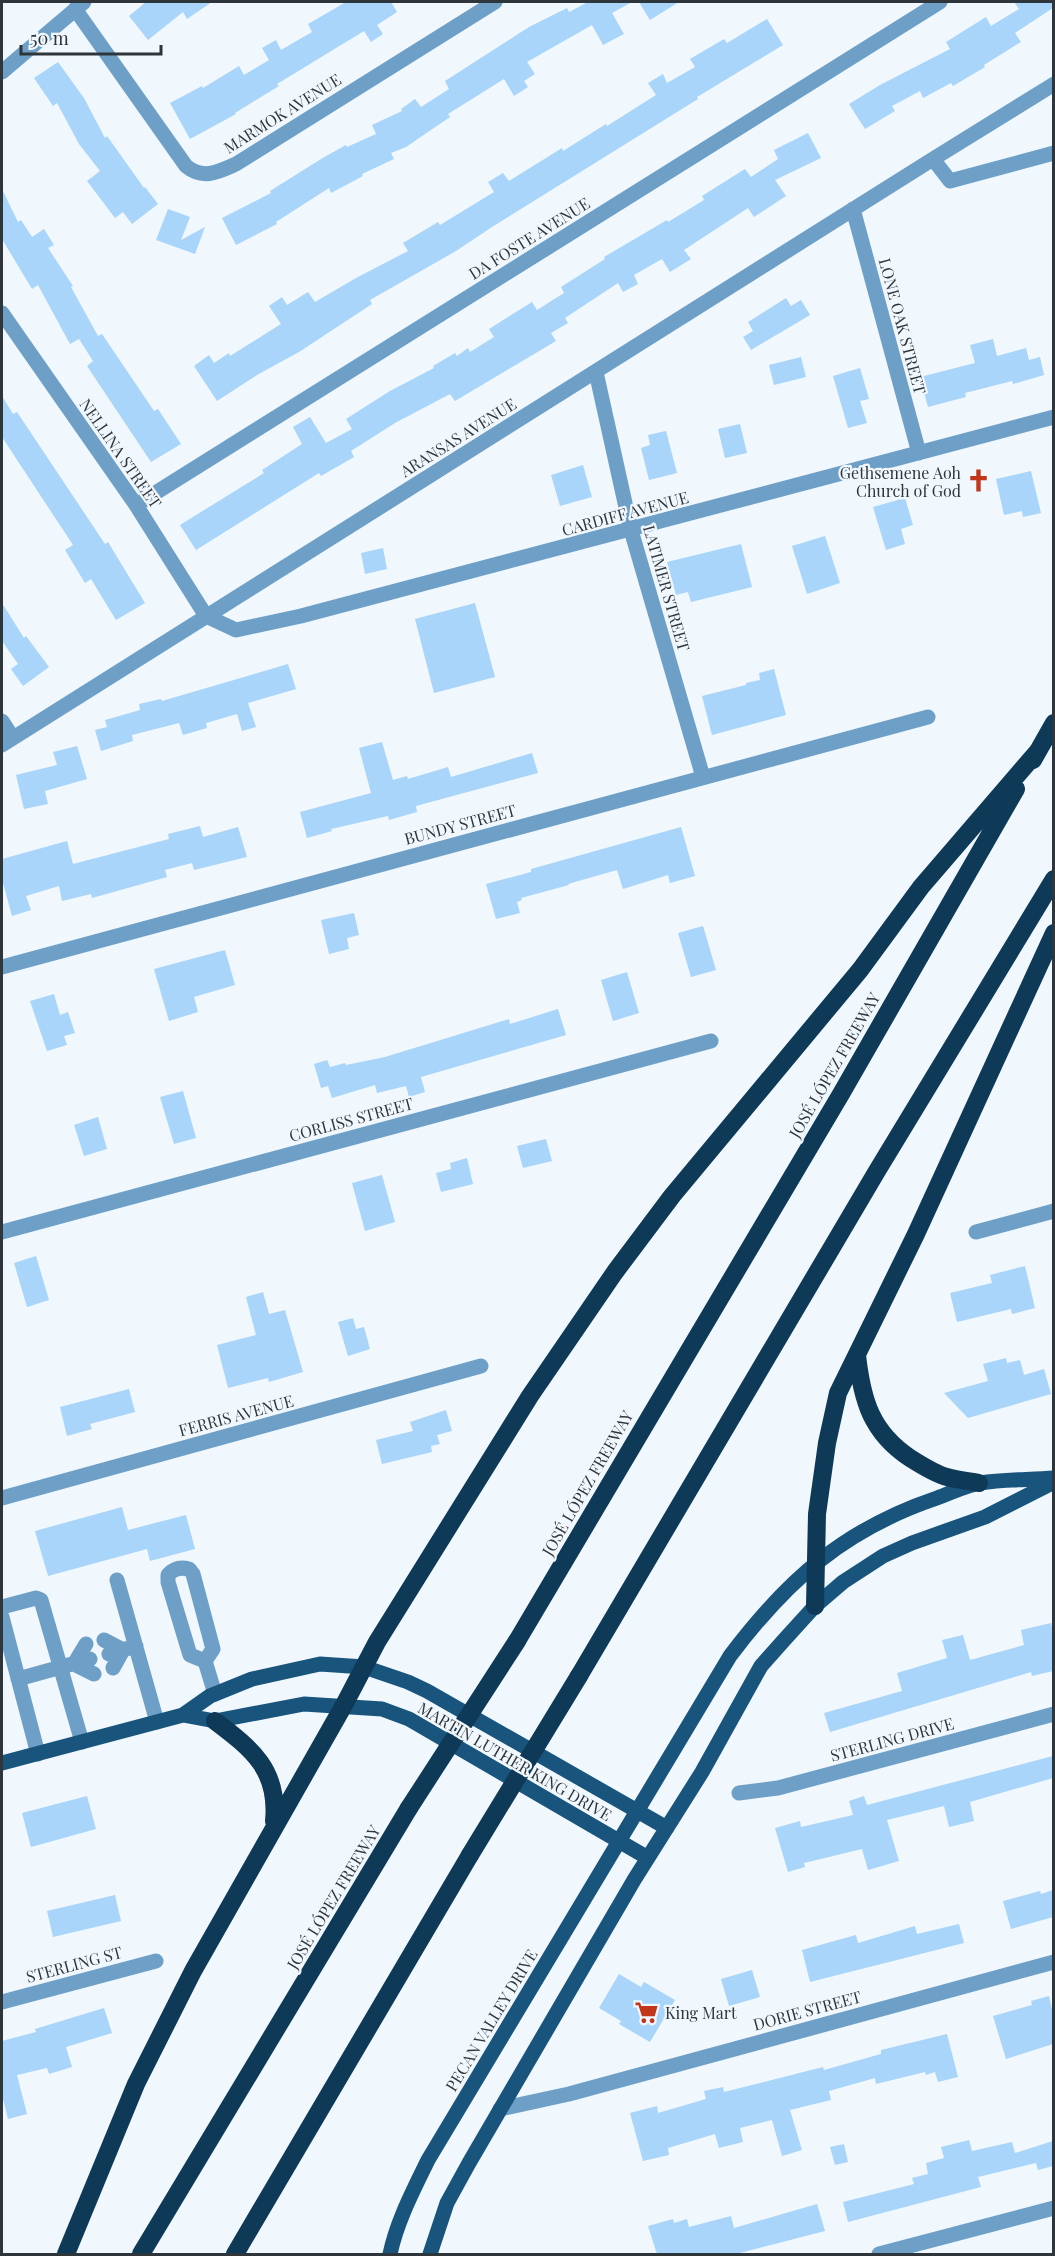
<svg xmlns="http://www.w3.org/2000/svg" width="1055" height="2256" font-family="'Playfair Display',serif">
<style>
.building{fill:#a8d5f9}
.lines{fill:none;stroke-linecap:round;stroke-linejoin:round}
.minor{stroke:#6ea0c7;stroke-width:15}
.major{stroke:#19547c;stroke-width:15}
.highway{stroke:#0e3957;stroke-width:18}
.highway-bridge{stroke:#0e3957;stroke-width:18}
.labels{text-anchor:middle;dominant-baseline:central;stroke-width:4.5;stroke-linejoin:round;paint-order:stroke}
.street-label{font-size:16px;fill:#2f363b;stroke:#f0f7fd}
.poi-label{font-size:16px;fill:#2f363b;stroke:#f0f7fd;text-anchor:end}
</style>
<rect width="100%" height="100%" fill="#f0f7fd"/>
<!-- building -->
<path class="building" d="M146,2H212L187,19L183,12L148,40L129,16Z
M346,2H391L397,12L377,25L383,34L371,42L364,31L277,84L279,86L235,113L236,114L190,139L170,103L202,86L203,88L239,66L244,75L269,60L262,48L276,40L281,50L312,32L308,24Z
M588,2H632L612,13L624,34L603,45L592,25L527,62L535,74L524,81L528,87L514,96L504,79L448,114L450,117L406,147L391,153L394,159L362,174L363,176L331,193L329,188L276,222L277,224L236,245L222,218L271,193L270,191L321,159L346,145L347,147L376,134L372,125L402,111L401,109L415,99L421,107L449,89L445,81L529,27L567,8L569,12Z
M639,2H679L650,20Z
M1014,2H1053V8L1015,33L1021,42L984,65L985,67L953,86L951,83L923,98L920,91L892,106L895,111L865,129L849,104L880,85L950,49L946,42L986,17L991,26L1019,9Z
M767,19L783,45L697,97L698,99L492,227L456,251L370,300L372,304L299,352L257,375L217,401L194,366L209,355L214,363L229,353L230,356L281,324L269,306L282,297L287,305L308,292L315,302L356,278L408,251L403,243L438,222L440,225L494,192L488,182L503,173L509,181L562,148L563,151L606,124L607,126L656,95L648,83L663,74L667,83L695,67L690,59L724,39L727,43Z
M58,62L84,98L105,138L107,136L144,188L145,187L158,204L132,224L123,212L115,218L87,181L100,171L79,144L57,103L53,106L34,78Z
M808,133L821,158L775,180L786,196L754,217L748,208L684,250L691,259L670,272L662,259L634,275L638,284L623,292L618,283L565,318L568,323L551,333L556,341L455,401L450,394L395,423L351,451L354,457L321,476L319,473L196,550L180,525L264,473L262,470L302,444L293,427L310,417L326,443L352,429L346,419L390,391L434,368L433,366L455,353L457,356L468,348L470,352L494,337L489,329L532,302L537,310L564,293L561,287L605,259L604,257L667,220L668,222L704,200L702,196L745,169L751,177L778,159L774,150Z
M2,189L18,222L21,220L32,237L44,229L54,245L48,248L73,286L71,287L98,336L102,334L154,411L158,409L181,444L151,462L87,366L93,361L79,339L70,344L38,285L32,289L2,239Z
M168,209L190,217L181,240L205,227L195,254L156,240Z
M786,298L791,306L801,300L810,315L751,350L743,337L753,331L748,322Z
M993,339L997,356L1026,348L1029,360L1040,357L1044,375L1013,384L1012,381L965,393L966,397L928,407L920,377L975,363L970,345Z
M801,357L806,377L774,385L769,365Z
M860,368L869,399L860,401L867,423L848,428L833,376Z
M2,396L13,414L17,412L105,544L108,542L145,603L116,620L91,579L85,583L65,550L73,545L2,437Z
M740,424L747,453L725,458L718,429Z
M666,431L677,473L649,480L641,448L650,445L648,435Z
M583,465L592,497L560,506L551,475Z
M1031,471L1041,513L1023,517L1022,511L1004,515L996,479Z
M905,498L913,525L901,529L905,544L886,550L873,507Z
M825,536L840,583L807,594L792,546Z
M741,544L752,587L691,602L688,592L676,595L667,562Z
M383,548L387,569L365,574L361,553Z
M2,603L24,638L26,636L49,667L23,686L11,669L18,664L2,641Z
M475,603L495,677L434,693L415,619Z
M288,664L296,689L248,703L256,727L242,731L237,714L206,723L207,728L183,735L179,723L132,735L133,741L101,751L95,730L107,727L105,720L140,710L139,704L161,699L162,701Z
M774,669L786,715L712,735L702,696L746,685V683L760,680L759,673Z
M382,742L393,780L407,776L408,779L448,767L451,777L532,753L538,773L416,806L417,812L389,820L388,816L331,829L332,831L307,838L300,812L371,793L359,748Z
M77,746L87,779L45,791L48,804L24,809L16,775L57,765L53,752Z
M200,826L203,837L238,827L247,857L194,870L192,863L165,870L167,877L92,898L91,894L62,901L59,886L26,896L31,910L12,916L2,879V859L67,841L73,864L169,839L168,834Z
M681,827L695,876L670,883L668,875L623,889L617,870L568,884L569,885L521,898L522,900L517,902L520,913L496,919L486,884L531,872V869Z
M354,913L359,935L347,938L349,949L329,954L321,920Z
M703,926L716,970L691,977L678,933Z
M225,950L235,985L194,997L198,1012L169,1021L154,969Z
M627,972L639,1013L613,1021L601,980Z
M54,994L60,1015L68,1012L75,1033L64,1036L67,1045L47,1051L30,1001Z
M558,1009L566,1035L421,1077L425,1092L409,1097L406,1086L377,1093L375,1085L332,1098L328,1086L321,1088L314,1064L327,1060L330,1067L345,1063L346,1065L385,1057L509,1019L510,1024Z
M183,1091L196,1138L174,1144L160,1097Z
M98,1117L107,1149L84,1156L74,1125Z
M546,1139L552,1161L523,1168L517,1146Z
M467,1158L473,1184L441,1192L436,1173L451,1169L450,1163Z
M382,1175L395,1222L365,1231L352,1183Z
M36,1256L49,1300L27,1307L14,1263Z
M1025,1266L1035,1308L1012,1314L1011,1309L957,1322L950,1293L992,1283L990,1275Z
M263,1292L269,1314L285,1310L303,1372L269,1382L268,1378L228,1388L217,1345L256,1335L246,1297Z
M353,1318L356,1329L364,1327L370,1349L348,1356L338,1322Z
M1006,1358L1007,1363L1020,1360L1024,1375L1044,1369L1051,1394L968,1418L944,1393L988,1381L983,1364Z
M129,1389L135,1412L90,1424L92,1429L67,1436L60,1407Z
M446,1410L452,1431L437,1435L440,1444L431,1446L432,1452L382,1464L376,1440L413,1431L410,1422Z
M122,1507L128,1530L186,1515L195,1549L150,1561L147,1549L48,1576L35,1531Z
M1051,1623L1053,1632V1671L1032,1676L1031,1672L830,1732L824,1713L902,1691L897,1673L947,1658L942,1640L963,1635L970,1660L1024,1645L1021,1630Z
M1053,1756V1778L970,1802L974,1821L949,1827L944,1806L887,1820L899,1861L868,1870L862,1849L804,1863L805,1867L788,1872L775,1828L800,1821L801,1827L853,1815L849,1801L864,1796L867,1805Z
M87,1796L96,1829L31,1847L22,1813Z
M1053,1890V1917L1011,1929L1003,1901L1040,1891L1041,1894Z
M115,1895L121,1921L53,1937L47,1911Z
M959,1924L964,1943L810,1982L802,1950L856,1935L858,1943L915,1926L917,1934Z
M752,1970L760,1997L729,2006L721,1979Z
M619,1974L641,1987L644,1982L675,2000L650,2042L619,2024L621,2021L599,2008Z
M1049,1996L1053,2013V2044L1006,2059L993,2016L1032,2005L1031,2001Z
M104,2008L112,2033L66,2047L72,2067L49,2074L47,2068L17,2075L27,2114L8,2119L2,2095V2041L36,2032L35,2029Z
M947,2034L958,2077L938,2082L935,2072L926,2075L925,2072L876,2084L875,2078L829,2091L831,2100L790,2110L802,2150L782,2156L772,2120L740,2128L743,2142L719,2148L715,2134L668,2148L669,2155L643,2161L630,2113L657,2106L658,2113L706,2099L704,2091L723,2087L724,2092L823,2067L824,2070L881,2054V2050Z
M969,2140L972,2151L1012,2142L1015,2153L1053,2141V2166L1038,2170L1036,2163L978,2177L981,2187L848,2222L843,2202L914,2184L912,2178L928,2174L926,2163L944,2158L941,2147Z
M844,2144L848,2162L835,2165L830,2147Z
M817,2204L825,2231L736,2254H657L648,2226L673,2219L674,2223L687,2219L689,2227L731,2216L734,2228Z"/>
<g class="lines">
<!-- minor -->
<path class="minor" d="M75,9L186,166C203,180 218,172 236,164L495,2
M2,72L84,2
M1054,84L933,159L950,181L1054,153
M853,209L919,453
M2,313L136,505L206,616L236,630L301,616L1054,417
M596,372L631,530L703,777
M136,505L940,2
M2,721L13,738
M2,745L933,159
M2,967L928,717
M2,1232L711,1041
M976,1232L1054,1211
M2,1498L481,1366
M117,1580L157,1722
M2,1607L36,1598L41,1600L82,1742
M2,1617L38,1754
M104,1640L123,1650
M109,1654L136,1646
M205,1661L190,1655L168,1582V1575C174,1568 181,1567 189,1569L193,1574L213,1649L205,1661L215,1694
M74,1664L86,1644
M74,1664L94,1674
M113,1668L123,1650
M18,1679L90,1659
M739,1793L778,1788L1054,1714
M2,2002L156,1961
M500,2109L569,2094L1054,1962
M879,2254L1054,2208"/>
<!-- major -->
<path class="major" d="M183,1715L215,1721L304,1704L382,1709L409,1719L648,1858
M2,1763L183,1715L210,1696L252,1679L320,1664L364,1667L408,1682L427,1691L667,1828
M390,2254C397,2221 413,2191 428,2160L730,1656C788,1579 845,1529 937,1498C951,1493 966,1485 980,1483C1004,1479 1030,1480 1054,1478
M430,2254L447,2203L469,2163L634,1880L702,1772L761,1666L785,1639L815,1606L843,1582L883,1556L912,1543L985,1517L1054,1482"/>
<!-- highway -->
<path class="highway" d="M1033,760L1054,723
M857,1355C862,1400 871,1432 910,1458C921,1465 935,1474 947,1477C958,1480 969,1481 979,1483
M815,1606L817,1514L827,1443L838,1393L916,1234L1054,933
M517,1641L841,1094L1016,789
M579,1676L877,1171L1054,879
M215,1721C252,1749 279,1770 274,1821
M66,2254L136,2084L193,1971L344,1705L377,1642L530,1396L615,1272L672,1196L860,970L921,887L1038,751
M141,2254L409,1808
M235,2254L470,1855"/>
<!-- highway-bridge -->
<path class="highway-bridge" d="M409,1808L517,1641
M470,1855L579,1676"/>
</g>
<!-- icons -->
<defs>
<symbol id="church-bare" viewBox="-9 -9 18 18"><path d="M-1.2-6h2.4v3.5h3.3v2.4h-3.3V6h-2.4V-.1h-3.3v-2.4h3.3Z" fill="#c2371c" stroke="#f0f7fd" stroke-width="2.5" paint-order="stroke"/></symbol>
<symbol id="supermarket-bare" viewBox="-9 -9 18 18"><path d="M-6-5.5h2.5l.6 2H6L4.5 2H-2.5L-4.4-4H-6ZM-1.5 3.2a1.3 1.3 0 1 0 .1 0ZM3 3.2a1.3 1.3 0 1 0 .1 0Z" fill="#c2371c" stroke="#f0f7fd" stroke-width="2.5" paint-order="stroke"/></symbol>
</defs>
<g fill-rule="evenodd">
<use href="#church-bare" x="962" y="464" width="33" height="33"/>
<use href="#supermarket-bare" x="630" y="1996" width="33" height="33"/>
</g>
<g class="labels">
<!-- street labels -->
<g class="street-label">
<text transform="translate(282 113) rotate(-32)">MARMOK AVENUE</text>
<text transform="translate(529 238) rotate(-32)">DA FOSTE AVENUE</text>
<text transform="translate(903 326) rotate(75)">LONE OAK STREET</text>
<text transform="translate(458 437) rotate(-32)">ARANSAS AVENUE</text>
<text transform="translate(121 453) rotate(55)">NELLINA STREET</text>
<text transform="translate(625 513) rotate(-15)">CARDIFF AVENUE</text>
<text transform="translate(667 588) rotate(74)">LATIMER STREET</text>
<text transform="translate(460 824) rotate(-15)">BUNDY STREET</text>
<text transform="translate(834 1065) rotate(-60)">JOSÉ LÓPEZ FREEWAY</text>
<text transform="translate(351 1119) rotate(-15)">CORLISS STREET</text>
<text transform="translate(236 1415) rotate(-15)">FERRIS AVENUE</text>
<text transform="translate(587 1483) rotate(-60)">JOSÉ LÓPEZ FREEWAY</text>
<text transform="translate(892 1739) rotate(-15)">STERLING DRIVE</text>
<text transform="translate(515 1761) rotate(30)">MARTIN LUTHER KING DRIVE</text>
<text transform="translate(333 1897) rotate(-59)">JOSÉ LÓPEZ FREEWAY</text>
<text transform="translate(74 1964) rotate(-15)">STERLING ST</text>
<text transform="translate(807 2010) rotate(-15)">DORIE STREET</text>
<text transform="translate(491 2020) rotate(-59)">PECAN VALLEY DRIVE</text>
</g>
<!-- poi labels -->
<g class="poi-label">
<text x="961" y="472">Gethsemene Aoh<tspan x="961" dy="18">Church of God</tspan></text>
<text x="665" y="2012" text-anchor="start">King Mart</text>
</g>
</g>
<!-- border -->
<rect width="1055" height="2256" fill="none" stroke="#2f363b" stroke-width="6"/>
<!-- scale -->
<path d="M21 45v9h140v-9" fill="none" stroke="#2f363b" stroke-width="3"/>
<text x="30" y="45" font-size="18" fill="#2f363b" stroke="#f0f7fd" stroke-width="4.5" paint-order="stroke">50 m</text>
</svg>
